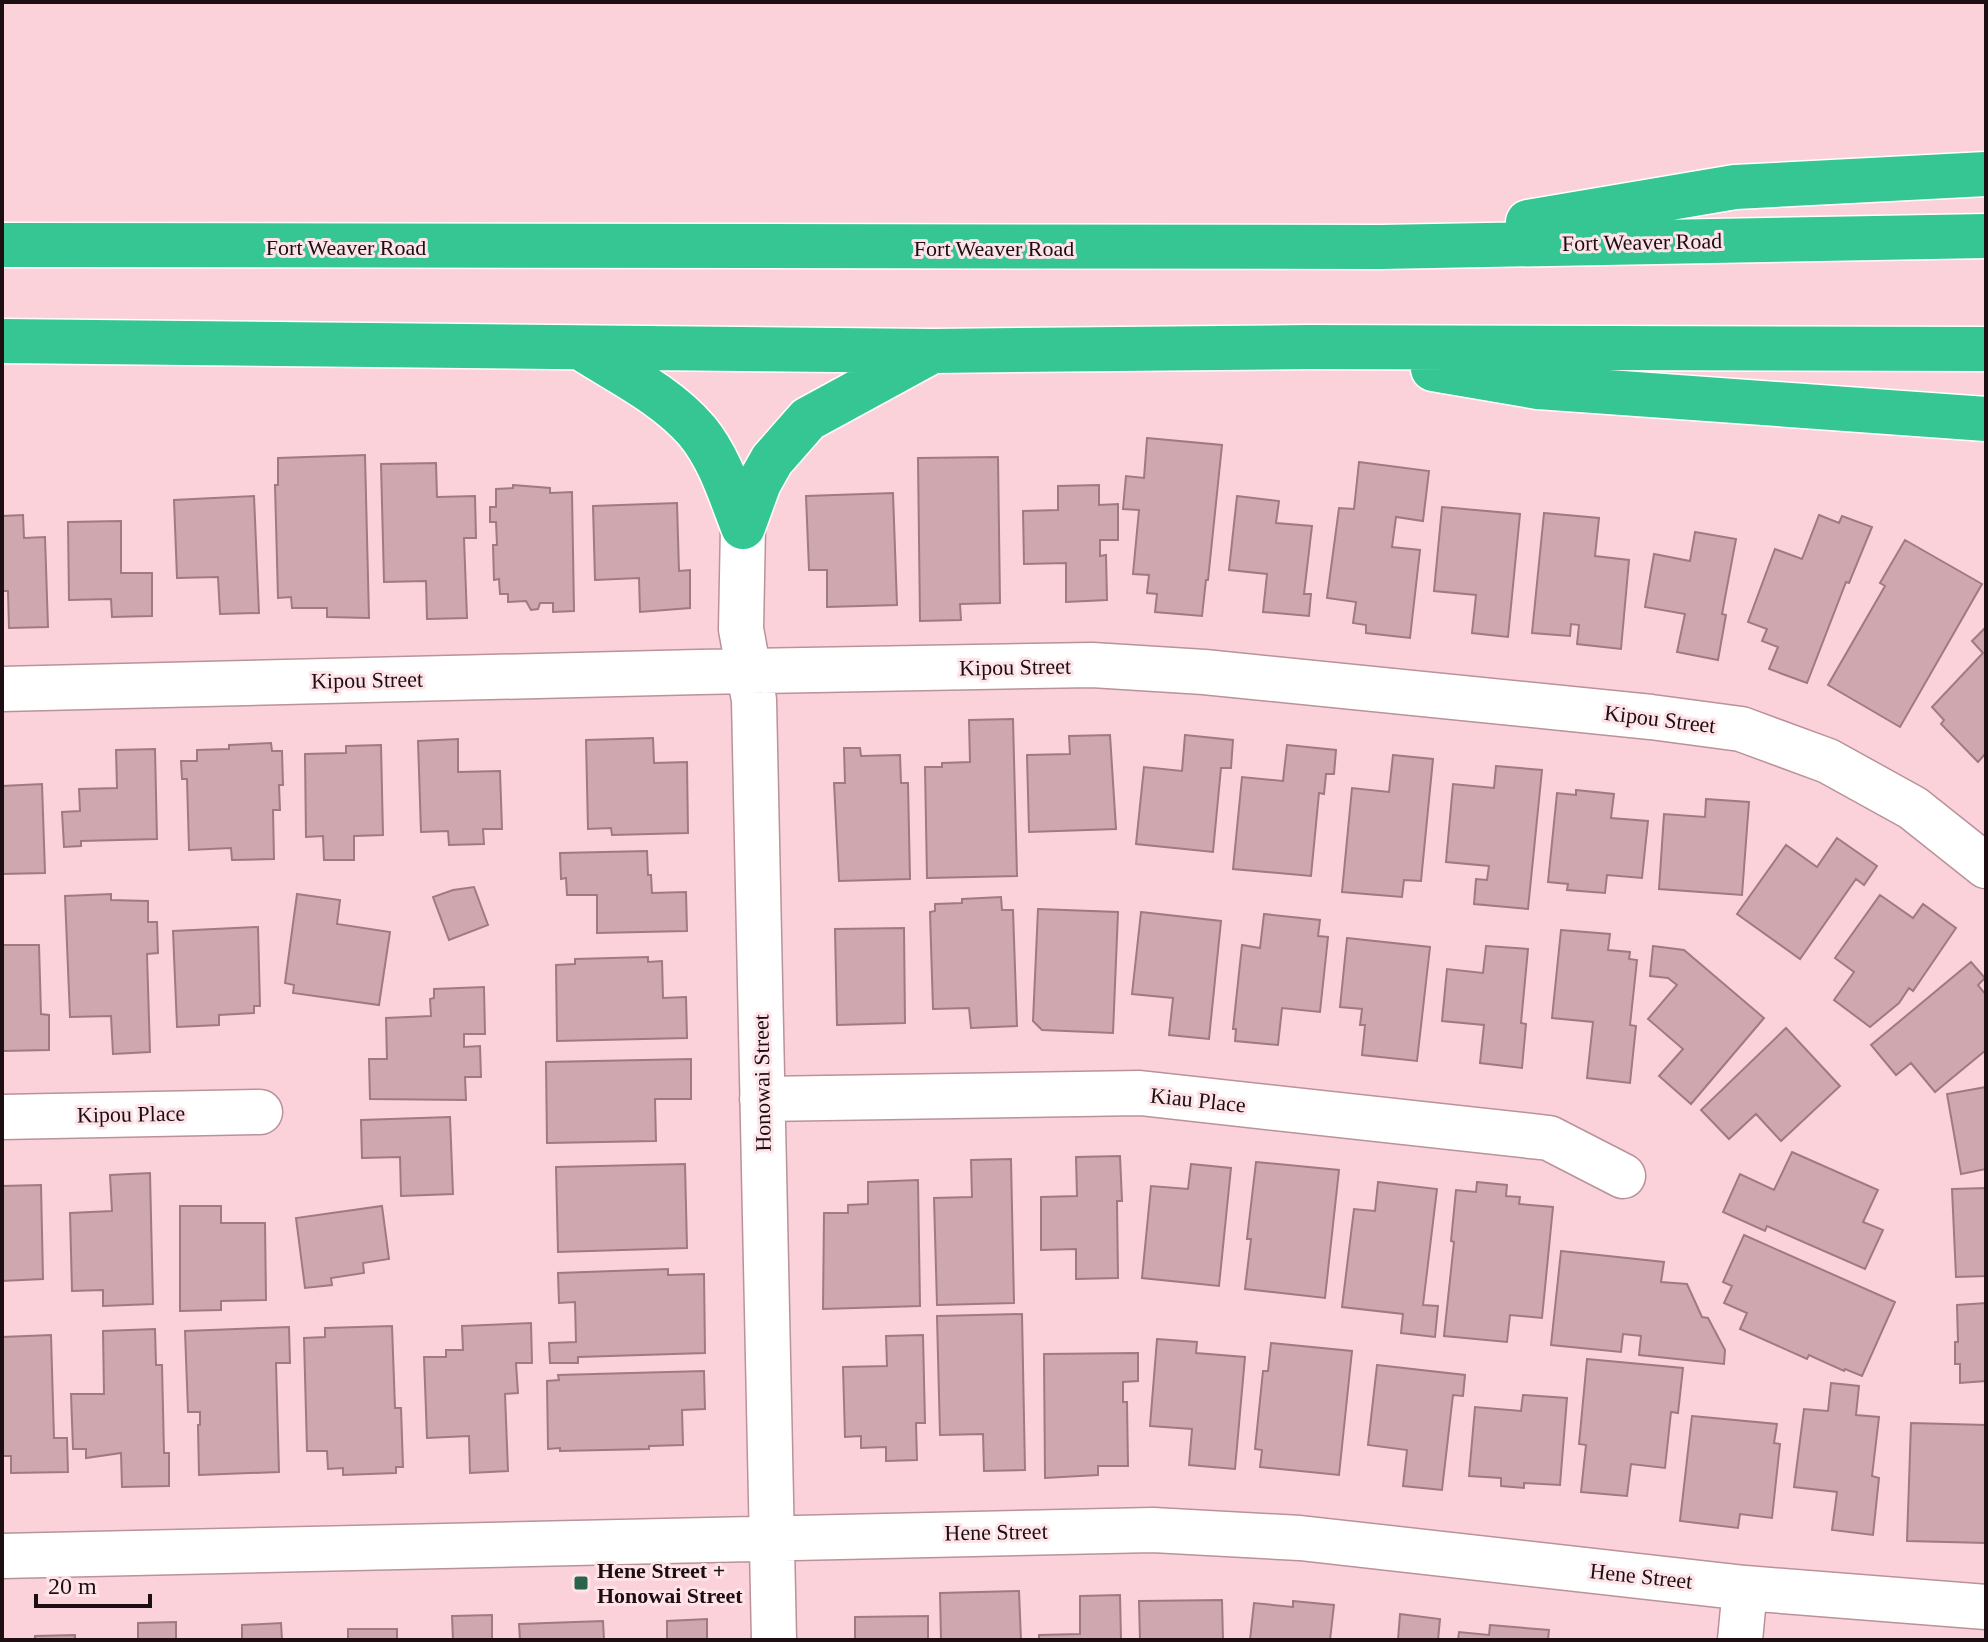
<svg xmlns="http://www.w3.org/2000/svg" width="1988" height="1642" font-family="'Times New Roman',serif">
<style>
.building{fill:#cfa7af;stroke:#a07a81;stroke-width:2}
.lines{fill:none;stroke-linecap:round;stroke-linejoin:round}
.minor-casing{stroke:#b9929a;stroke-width:47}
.highway-casing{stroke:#fff;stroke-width:47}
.minor{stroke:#fff;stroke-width:44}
.highway{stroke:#36c694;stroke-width:44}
.poi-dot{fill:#2a644d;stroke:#fee4e9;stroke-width:3}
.labels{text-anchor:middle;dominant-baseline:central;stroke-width:6;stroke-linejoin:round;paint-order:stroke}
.street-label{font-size:22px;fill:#1c0e12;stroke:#fee4e9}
.poi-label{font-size:22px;font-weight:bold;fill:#1c0e12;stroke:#fee4e9;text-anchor:start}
</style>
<rect width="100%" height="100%" fill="#fcd2da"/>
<!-- building -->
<path class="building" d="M1147,438L1222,445L1208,580H1206L1202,616L1155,612L1157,594L1147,593L1149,575L1133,574L1139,510L1123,509L1126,476L1144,478Z
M365,455L369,618L327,617V608H292L291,597L278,598L275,485H278V458Z
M998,457L1000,603L960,604L961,620L920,621L918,458Z
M1359,462L1429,471L1423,521L1396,517L1392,547L1420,550L1410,638L1366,633V625L1353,623L1356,602L1327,598L1339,508L1354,509Z
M436,463L437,497L475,496L476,538H464L467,618L427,619L426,581L384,582L381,464Z
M513,485L550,488V493L572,492L574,611L553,612V603H540L538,609L531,610L526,601L508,602V594H500L499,579L494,580L493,545H497L496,522H490V507H496V489L513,488Z
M1099,485V505L1118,504V540H1100V556L1106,555L1107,600L1066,602V563L1024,564L1023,511L1058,510V486Z
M893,493L897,605L827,607V570H809L806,496Z
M254,496L259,613L220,614L218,577L177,578L174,500Z
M1237,496L1279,501L1276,523L1312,526L1304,594H1311L1309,616L1263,612L1267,574L1229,570Z
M677,503L679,571L690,570V608L640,612L639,578L595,580L593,506Z
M1442,507L1520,514L1508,637L1472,633L1476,595L1434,591Z
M1544,513L1599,518L1595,556L1629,560L1621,649L1577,644L1579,625L1571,624L1570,636L1532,633Z
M23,515L24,538L45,537L48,627L9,628L8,591H2V516Z
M1819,515L1839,523L1842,516L1872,527L1849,583L1846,582L1807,683L1769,669L1778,647L1762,641L1767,629L1748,622L1775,549L1802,559Z
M121,521V573H152V616L112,617L111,599L69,600L68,522Z
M1695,532L1736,539L1722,614L1726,615L1718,660L1677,652L1685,614L1645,607L1654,554L1690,561Z
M1905,540L1982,584L1900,727L1828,685L1885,586L1880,583Z
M1986,627V753L1978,762L1941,724L1944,720L1932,707L1983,653L1972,641Z
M1013,719L1017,876L927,878L925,767H942V763L970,762L969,720Z
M1110,735L1116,829L1029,832L1027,755L1070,754L1069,736Z
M1185,735L1233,740L1231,768H1221L1213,852L1136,844L1144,767L1182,771Z
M653,738L654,763L687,762L688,833L612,835L611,828L588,829L586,740Z
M458,739V772L500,771L502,829H483L484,844L449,845L448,831L421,832L418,741Z
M271,743L272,751H282L283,785H279L280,810H273L274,859L232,860L231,848L189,850L187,779H182L181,761H197V750L229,749V745Z
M381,745L383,835L354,836V860H324L323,836L306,837L305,754L346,753V746Z
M1287,745L1336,750L1334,774H1326L1324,794L1319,793L1311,876L1233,869L1242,777L1283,781Z
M844,748H860L861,756L900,755L901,783H908L910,879L839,881L834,783H845Z
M155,749L157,839L81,841V846L64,847L62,812L80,811L79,789L117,788L116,750Z
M1393,755L1433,759L1421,881L1404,880L1402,897L1342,892L1352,788L1389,792Z
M1496,766L1542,770L1528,909L1474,904L1476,879L1487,880L1489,866L1446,862L1453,784L1494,788Z
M42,784L45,873L2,874V786Z
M1576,790L1614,794L1611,818L1648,821L1642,878L1607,875L1605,893L1567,890L1568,884L1548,882L1557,793L1576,795Z
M1706,799L1749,802L1742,895L1659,889L1664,814L1705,817Z
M1837,838L1877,866L1864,885L1856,879L1800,959L1737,914L1786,845L1817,867Z
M647,851L648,875H651L652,893L686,892L687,931L597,933V895H567L566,878L561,879L560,853Z
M474,887L488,925L449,940L433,897L453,890Z
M111,894V900L148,901V922H157L158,953L147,954L150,1052L113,1054L111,1016L70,1017L65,896Z
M297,894L340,900L337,924L390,932L379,1005L293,993L294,985L285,983Z
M1880,895L1913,918L1923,904L1956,928L1913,991L1909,988L1899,1003L1870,1027L1834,1000L1854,972L1835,958Z
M1001,897L1002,910H1013L1017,1026L971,1028L969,1008L933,1009L930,912L935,911V904L962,903V899Z
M1038,909L1118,912L1113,1033L1042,1030L1033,1021Z
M1141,912L1221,921L1209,1039L1169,1035L1173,998L1132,994Z
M1264,914L1320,920L1318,936L1328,937L1320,1012L1282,1008L1278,1045L1235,1041L1236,1029H1233L1242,945L1260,948Z
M258,927L260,1006H254V1013L219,1015V1025L177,1027L173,931Z
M904,928L905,1023L837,1025L835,929Z
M1561,930L1610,934L1608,950L1630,952L1629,959L1637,960L1630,1025L1636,1026L1630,1083L1587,1078L1593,1022L1552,1018Z
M1347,938L1430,947L1417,1061L1362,1055L1365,1025H1360L1362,1009L1340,1007Z
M2,945H39L41,1014L49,1015V1050L3,1051Z
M1486,946L1528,949L1521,1023L1526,1024L1522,1068L1480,1063L1484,1025L1442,1021L1447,969L1483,973Z
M1653,946L1684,950L1764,1018L1691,1104L1659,1076L1683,1049L1648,1019L1677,985L1668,978L1650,976Z
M648,957V962L662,961L663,998L686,997L687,1038L557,1041L556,965L575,964V959Z
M1971,962L1985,978L1978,985L1986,995V1050L1935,1092L1911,1063L1896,1075L1871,1045Z
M484,987L485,1034H464V1047L480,1046L481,1077H465L466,1100L370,1099L369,1059H387L386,1018L431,1016L430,999L434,998V989Z
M1786,1028L1840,1086L1781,1141L1756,1114L1729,1139L1701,1110Z
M691,1059V1099H655L656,1141L547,1143L546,1062Z
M1986,1087V1169L1961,1174L1947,1094Z
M450,1117L453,1194L401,1196L400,1157L362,1158L361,1120Z
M1792,1152L1878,1190L1863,1222L1883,1230L1865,1269L1767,1226L1765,1231L1723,1212L1740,1174L1774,1190Z
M1120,1156L1122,1201H1117L1118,1278L1076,1279V1249L1041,1250V1197L1077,1196L1076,1157Z
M1011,1159L1014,1303L937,1305L934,1198L972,1197L971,1160Z
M1256,1162L1339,1170L1325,1298L1245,1289L1251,1239H1247Z
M685,1164L687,1248L558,1252L556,1167Z
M1191,1164L1231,1168L1219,1286L1142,1278L1151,1186L1188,1189Z
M150,1173L153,1304L103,1306V1290L72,1291L70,1213L112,1211L110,1175Z
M918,1180L920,1306L823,1309L824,1213H848V1205L868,1204V1182Z
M1378,1182L1437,1189L1423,1305L1438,1306L1435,1337L1401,1333L1403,1314L1342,1307L1354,1209L1375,1211Z
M1477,1182L1507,1185L1506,1196L1520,1197L1519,1204L1553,1207L1542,1318L1510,1315L1507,1342L1444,1336L1454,1242L1451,1241L1456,1190L1476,1192Z
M41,1185L43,1279L2,1281V1186Z
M1986,1188V1276L1956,1277L1952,1189Z
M180,1206H221V1223H265L266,1300L221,1301V1310L180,1311Z
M382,1206L389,1259L363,1263L364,1273L331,1278L332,1285L305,1288L296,1218Z
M1744,1235L1895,1302L1862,1376L1845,1369L1844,1371L1809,1355L1807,1359L1740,1329L1747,1313L1724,1303L1732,1286L1723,1282Z
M1561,1251L1664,1262L1661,1282L1687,1284L1702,1317L1708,1318L1725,1350L1724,1364L1639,1355L1641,1336L1623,1334L1621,1352L1551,1345Z
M668,1269V1275L704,1274L705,1353L578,1357V1363H550L549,1343L576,1342L575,1302L559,1303L558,1273Z
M1986,1303V1381L1960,1383V1364H1955V1342H1958L1957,1305Z
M1022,1314L1025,1470L984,1471L983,1434L940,1435L937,1316Z
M531,1323L532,1363H516L518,1393L505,1394L508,1471L470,1473L469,1436L427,1438L424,1357H446V1350H463L462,1326Z
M392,1326L395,1408H401L403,1467H396V1473L343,1475V1468L328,1469L327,1451H307L304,1338L325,1337V1328Z
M289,1327L290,1363H276L279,1472L199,1475L198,1425H200V1412H188L185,1331Z
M155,1329L156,1365H162L164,1453H169V1486L122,1487L121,1453L86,1458V1449H73L71,1394H104L103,1331Z
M51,1335L54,1438H67L68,1472L11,1473V1456H2V1337Z
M923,1335L925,1423H916L917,1460L886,1461V1447L861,1448V1436L845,1437L843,1367L887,1366L886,1336Z
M1157,1339L1197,1342L1196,1353L1245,1357L1235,1469L1189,1465L1192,1429L1150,1426Z
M1271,1343L1352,1351L1339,1475L1260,1467L1262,1450L1255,1449L1263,1371H1268Z
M1138,1353V1381L1123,1382V1402H1127L1128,1466H1098V1475L1045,1478L1044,1354Z
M1587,1359L1683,1368L1678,1413L1671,1412L1665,1468L1631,1464L1627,1496L1581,1492L1586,1445L1579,1444Z
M1377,1365L1465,1375L1463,1396L1453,1395L1442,1490L1403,1486L1407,1450L1368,1445Z
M704,1371L705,1409L682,1410L683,1445L649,1446V1449L560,1451V1448L548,1449L547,1381L559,1380L558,1375Z
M1831,1383L1859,1386L1856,1415L1879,1417L1872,1476L1879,1478L1873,1535L1832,1530L1837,1492L1794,1487L1804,1409L1828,1411Z
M1523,1395L1567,1398L1560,1485L1524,1483V1488L1501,1486V1478L1469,1476L1475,1407L1521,1411Z
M1692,1416L1777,1424L1774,1443L1780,1444L1772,1518L1740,1514L1738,1528L1680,1521Z
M1911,1423L1986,1425V1543L1907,1541Z
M1019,1591L1021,1640H941L940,1593Z
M1120,1595L1121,1639L1039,1640V1635L1080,1634V1596Z
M1222,1600L1223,1640H1140L1139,1601Z
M1293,1601L1334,1605L1330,1640H1250L1254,1603L1293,1607Z
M1400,1614L1440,1619L1438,1640H1398Z
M492,1615V1640H453L452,1616Z
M928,1616V1640H855V1617Z
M707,1619V1640H667V1621Z
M603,1621L604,1640H520L519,1624Z
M176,1622V1640H138V1623Z
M281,1623L282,1640H242V1625Z
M1490,1625L1549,1630L1548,1640H1458L1459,1632L1489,1635Z
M348,1629H397V1640H304L348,1639Z
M75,1635V1640H35V1636Z"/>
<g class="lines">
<defs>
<path id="minor" d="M743,527L741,629L754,700L774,1640
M2,689L699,672L1092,665L1204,672L1651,717L1741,729L1828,761L1913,808L1986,866
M762,1099L1140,1093L1549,1138L1623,1176
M2,1117L260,1112
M2,1556L1153,1530L1300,1538L1745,1588L1986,1607
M1740,1640L1745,1588"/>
<path id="highway" d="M1528,222L1735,187L1986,174
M2,245L1381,247L1986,236
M2,341L933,351L1308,347L1986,349
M581,348C620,373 666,395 697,431C720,459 730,494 743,527
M1433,369L1538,387L1986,419
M743,527L759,483L772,460L808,419L929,353"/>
</defs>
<!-- minor casing -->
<use href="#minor" class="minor-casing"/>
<!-- highway casing -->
<use href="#highway" class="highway-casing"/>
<!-- minor -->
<use href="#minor" class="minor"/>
<!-- highway -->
<use href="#highway" class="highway"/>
</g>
<!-- markers -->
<rect class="poi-dot" x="573" y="1575" width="16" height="16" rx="4"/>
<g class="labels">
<!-- street labels -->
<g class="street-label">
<text transform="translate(1642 242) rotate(-1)">Fort Weaver Road</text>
<text x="346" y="247">Fort Weaver Road</text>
<text x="994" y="248">Fort Weaver Road</text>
<text transform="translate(1015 667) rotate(-1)">Kipou Street</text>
<text transform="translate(367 680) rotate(-1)">Kipou Street</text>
<text transform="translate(1660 719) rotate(7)">Kipou Street</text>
<text transform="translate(762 1083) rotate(-91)">Honowai Street</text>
<text transform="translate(1198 1100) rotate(6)">Kiau Place</text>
<text transform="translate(131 1114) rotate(-1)">Kipou Place</text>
<text transform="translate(996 1532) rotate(-1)">Hene Street</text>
<text transform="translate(1641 1576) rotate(6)">Hene Street</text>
</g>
<!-- poi labels -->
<g class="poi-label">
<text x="597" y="1570">Hene Street +<tspan x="597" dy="25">Honowai Street</tspan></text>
</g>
</g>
<!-- border -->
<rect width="1988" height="1642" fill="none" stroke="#1c0e12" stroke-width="8"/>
<!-- scale -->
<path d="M36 1594v12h114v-12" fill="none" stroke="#1c0e12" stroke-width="4"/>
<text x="48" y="1594" font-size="24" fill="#1c0e12" stroke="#fee4e9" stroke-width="6" paint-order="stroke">20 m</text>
</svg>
